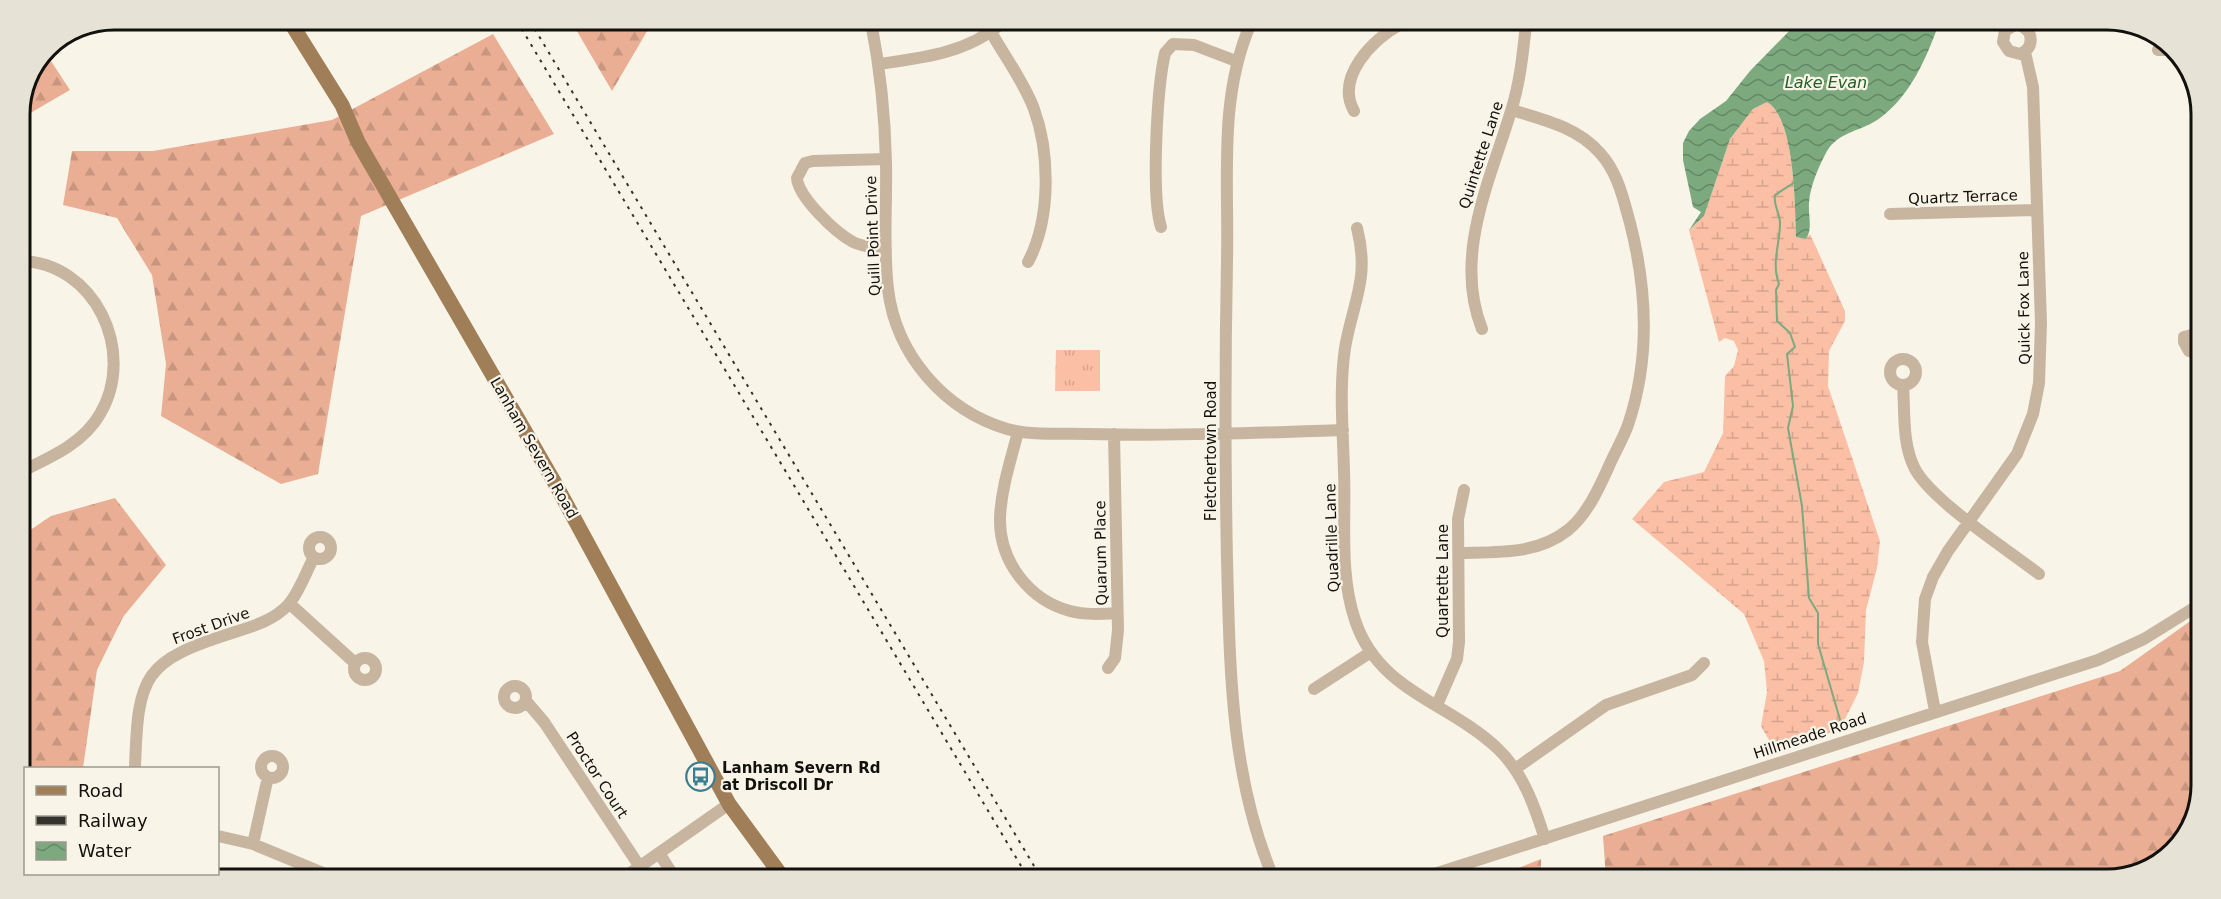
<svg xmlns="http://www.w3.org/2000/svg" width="2221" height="899" font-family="'DejaVu Sans',sans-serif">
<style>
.forest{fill:url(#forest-firs)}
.wetland{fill:url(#wetland-marsh)}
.park{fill:url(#park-tufts)}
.water{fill:url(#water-waves)}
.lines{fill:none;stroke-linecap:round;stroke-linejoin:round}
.stream{stroke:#7ca97d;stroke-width:2}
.minor{stroke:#c8b5a0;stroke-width:12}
.major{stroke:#a07e58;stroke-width:15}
.rail{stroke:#33322d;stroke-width:2;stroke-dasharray:3 6;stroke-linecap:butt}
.labels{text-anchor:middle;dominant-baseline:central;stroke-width:4.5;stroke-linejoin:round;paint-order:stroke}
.street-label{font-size:15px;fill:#12110d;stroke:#f8f5e8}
.poi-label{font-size:15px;font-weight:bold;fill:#12110d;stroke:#f8f5e8;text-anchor:start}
.water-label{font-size:16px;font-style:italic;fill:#206027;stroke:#f8f5e8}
.rim{fill:none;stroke:#12110d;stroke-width:3}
</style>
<defs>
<pattern id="forest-firs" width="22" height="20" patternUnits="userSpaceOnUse" patternTransform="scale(1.5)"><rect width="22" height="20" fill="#eaae94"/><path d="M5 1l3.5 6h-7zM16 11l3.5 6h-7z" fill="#c8957e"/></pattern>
<pattern id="wetland-marsh" width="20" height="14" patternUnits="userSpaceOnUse" patternTransform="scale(1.5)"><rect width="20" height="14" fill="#fbbfa6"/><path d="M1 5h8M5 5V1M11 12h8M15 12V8" fill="none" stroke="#d6a38e"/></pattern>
<pattern id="park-tufts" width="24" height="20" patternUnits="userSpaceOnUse" patternTransform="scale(1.5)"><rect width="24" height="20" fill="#fbbfa6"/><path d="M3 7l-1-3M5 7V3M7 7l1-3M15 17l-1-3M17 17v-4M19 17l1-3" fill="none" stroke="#d6a38e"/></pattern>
<pattern id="water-waves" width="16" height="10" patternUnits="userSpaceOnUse" patternTransform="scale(1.5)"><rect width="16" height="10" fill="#7ca97d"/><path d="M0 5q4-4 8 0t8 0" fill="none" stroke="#648865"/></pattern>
</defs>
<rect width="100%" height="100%" fill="#f8f5e8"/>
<!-- forest -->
<path class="forest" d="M571,21H653L612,91Z
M493,34L554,134L361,216L318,474L281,484L161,416L166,364L152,275L117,218L63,205L72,151H153L332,120Z
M45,52L70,90L20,119V108Z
M115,498L166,565L123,617L97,670L83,768H26L25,795L22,797L20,537L51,516Z
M2196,617L2194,821L2160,863L2107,879L1606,878L1603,836L2120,671Z
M1541,859V878L1496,877Z"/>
<!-- wetland -->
<path class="wetland" d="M1767,102C1795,118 1795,207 1796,237L1806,239L1810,234L1845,311V321L1829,351L1828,386L1880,541L1877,568L1866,610L1864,662L1858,693L1840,729L1798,745L1770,742L1761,726L1767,692L1764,661L1744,614L1632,519L1664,482L1704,472L1723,433L1725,376L1734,366L1738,350L1734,341L1725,338L1719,342L1689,230L1704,216L1730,139L1753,109Z"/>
<!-- park -->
<path class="park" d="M1056,350H1100V391H1055Z"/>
<!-- water -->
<path class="water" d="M1795,25L1938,26C1926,59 1910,96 1880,118C1863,131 1839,131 1827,151C1819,166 1810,186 1809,203C1808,215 1813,229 1806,239L1796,237C1795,207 1795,118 1767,102L1753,109L1730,139L1704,216L1689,230L1701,212L1693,207L1683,160V143L1689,131L1700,119L1726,101L1750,71Z"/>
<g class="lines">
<!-- stream -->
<path class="stream" d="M1795,182L1775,195C1773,205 1780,213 1780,223C1780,245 1771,262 1779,284L1776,290L1777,321L1790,333L1795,347L1787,354L1793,406L1788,428L1802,506L1809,598L1818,613V644L1843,730"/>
<!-- minor -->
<path class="minor" d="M871,22C880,68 885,115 886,162C887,204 883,247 888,289C896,355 944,410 1007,429C1032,436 1063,433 1089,434C1173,436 1258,433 1343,430
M1251,23C1218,98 1229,181 1227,261C1225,360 1225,460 1227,560C1230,668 1230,775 1273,877
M2013,26L2005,31L2003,42L2009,51L2020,54C2030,50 2033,42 2029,32L2022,26
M991,32C1005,57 1024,82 1034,109C1050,153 1051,219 1028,262
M2158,50H2174
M879,64C923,58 967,53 1002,23
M2187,71L2192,82
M1354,111C1335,77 1373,39 1401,24
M886,159L813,161L805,163L797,178C798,197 836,233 853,242C863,247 875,248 886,250
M1890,214L2036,210
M1161,227C1151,195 1157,88 1165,53L1173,44L1194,45L1236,61
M1357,228C1370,279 1353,301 1345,348C1339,389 1343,430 1344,471C1346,520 1339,573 1355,620C1378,691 1448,702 1497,748C1523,772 1535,807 1545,839
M20,261C95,262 137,352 100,414C83,444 49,458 20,472
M1482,329C1453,256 1490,181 1511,111C1520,83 1523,53 1526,24
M2199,355L2189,351L2184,342V337L2199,333
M1890 372a13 13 0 1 1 26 0a13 13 0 1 1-26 0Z
M1903,385C1905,412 1902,442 1914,467C1929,499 2008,550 2039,574
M1018,432C1011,459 1001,489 1000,518C999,561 1029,600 1070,611C1085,615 1101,614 1117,613
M309 548a11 11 0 1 1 22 0a11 11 0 1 1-22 0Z
M1459,553C1496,552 1537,555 1568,530C1587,515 1599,488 1609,466C1615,452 1623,439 1628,425C1650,360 1647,289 1630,223C1623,198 1618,173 1600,153C1577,127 1544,120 1512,110
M290,604L355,663
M354 669a11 11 0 1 1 22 0a11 11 0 1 1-22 0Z
M1108,668L1115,658L1118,630L1114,434
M504 697a11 11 0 1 1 22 0a11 11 0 1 1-22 0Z
M1314,689L1371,652
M526,701L544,722L640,867
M1437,705L1457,659L1459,642L1458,519L1464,490
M1935,711L1922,642L1925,599L1933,577L1948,551L2017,454L2033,414L2039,383L2041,323L2033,87L2025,52
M261 767a11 11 0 1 1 22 0a11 11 0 1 1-22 0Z
M135,768C138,674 143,661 235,632C254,626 274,620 288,605C299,593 306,572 314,557
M1515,769L1606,705L1692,675L1704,663
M218,836L253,844L323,873
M253,844L268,777
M659,853L673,875
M629,874L729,804
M1425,877L2098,660L2144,639L2197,606"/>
<!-- major -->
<path class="major" d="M289,20L342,105L358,142L556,485L729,804L781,875"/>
<!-- rail -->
<path class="rail" d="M517,21L1027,876
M530,21L1040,876"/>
</g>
<!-- icons -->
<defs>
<symbol id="bus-ring" viewBox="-11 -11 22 22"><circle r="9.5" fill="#f8f5e8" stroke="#3e7d91" stroke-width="1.5"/><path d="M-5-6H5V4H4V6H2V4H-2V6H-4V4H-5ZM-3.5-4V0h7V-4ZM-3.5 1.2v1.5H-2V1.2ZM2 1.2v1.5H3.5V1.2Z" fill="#3e7d91"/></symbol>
</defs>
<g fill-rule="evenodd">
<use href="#bus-ring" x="684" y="760" width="33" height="33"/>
</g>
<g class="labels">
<!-- street labels -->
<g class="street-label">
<text transform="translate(1481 155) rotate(-72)">Quintette Lane</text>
<text transform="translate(1963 197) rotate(-2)">Quartz Terrace</text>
<text transform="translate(873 236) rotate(-92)">Quill Point Drive</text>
<text transform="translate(2024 308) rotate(-91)">Quick Fox Lane</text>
<text transform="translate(534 448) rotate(60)">Lanham Severn Road</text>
<text transform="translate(1211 451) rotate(-90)">Fletchertown Road</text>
<text transform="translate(1332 538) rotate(-92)">Quadrille Lane</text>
<text transform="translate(1101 553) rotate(-91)">Quarum Place</text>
<text transform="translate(1443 581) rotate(-90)">Quartette Lane</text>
<text transform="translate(211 626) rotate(-20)">Frost Drive</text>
<text transform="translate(1810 736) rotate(-18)">Hillmeade Road</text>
<text transform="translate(597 775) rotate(57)">Proctor Court</text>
</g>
<!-- poi labels -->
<g class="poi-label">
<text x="722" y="768">Lanham Severn Rd<tspan x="722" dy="17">at Driscoll Dr</tspan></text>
</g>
<!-- water labels -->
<g class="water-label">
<text x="1826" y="82">Lake Evan</text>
</g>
</g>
<!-- crop -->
<path d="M0 0H2221V899H0ZM114 30H2107A84 84 0 0 1 2191 114V785A84 84 0 0 1 2107 869H114A84 84 0 0 1 30 785V114A84 84 0 0 1 114 30Z" fill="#e6e3d6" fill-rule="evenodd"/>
<path class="rim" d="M114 30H2107A84 84 0 0 1 2191 114V785A84 84 0 0 1 2107 869H114A84 84 0 0 1 30 785V114A84 84 0 0 1 114 30Z"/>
<!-- legend -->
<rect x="24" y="767" width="195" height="108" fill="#f8f5e8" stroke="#9c9a90" stroke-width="1.5"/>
<rect x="36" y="786" width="30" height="9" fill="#a07e58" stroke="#9c9a90" stroke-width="1.5"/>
<text x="78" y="797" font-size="18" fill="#12110d">Road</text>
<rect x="36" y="816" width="30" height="9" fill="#33322d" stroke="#9c9a90" stroke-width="1.5"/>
<text x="78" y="827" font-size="18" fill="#12110d">Railway</text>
<rect x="36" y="842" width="30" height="18" fill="url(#water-waves)" stroke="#9c9a90" stroke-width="1.5"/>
<text x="78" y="857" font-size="18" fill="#12110d">Water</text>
</svg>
